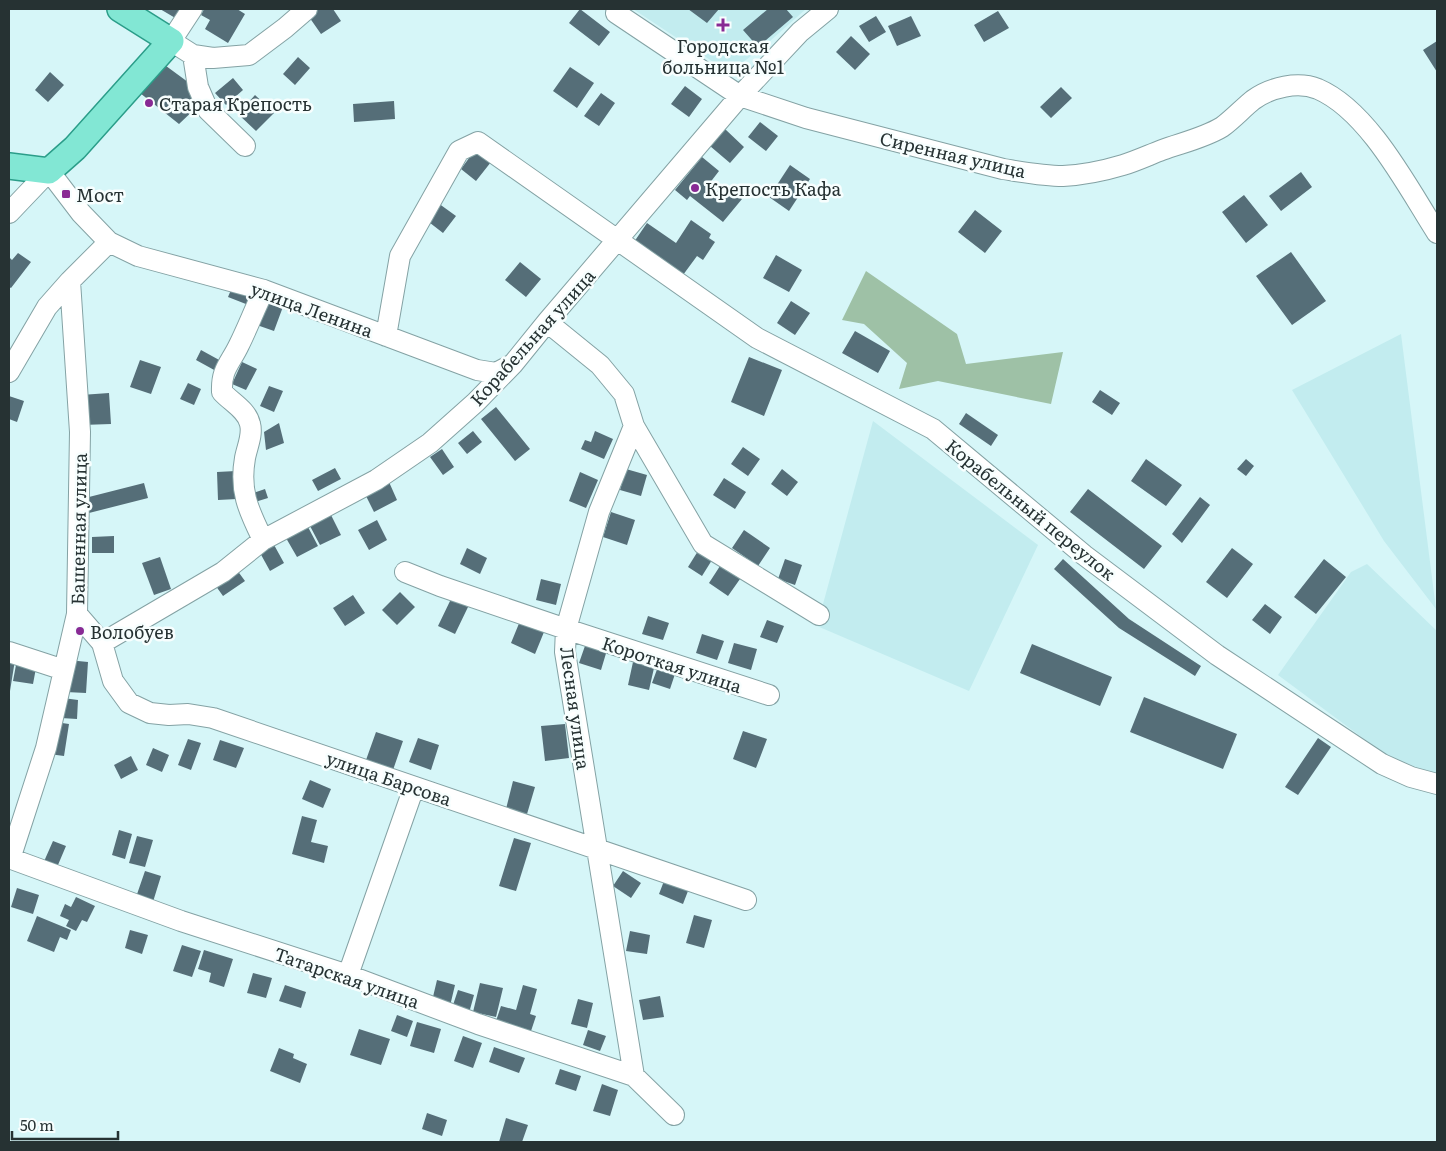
<svg xmlns="http://www.w3.org/2000/svg" width="1446" height="1151" font-family="Literata,serif">
<style>
.built{fill:#c2ecef}
.forest{fill:#9ec1a6}
.building{fill:#556e78}
.lines{fill:none;stroke-linecap:round;stroke-linejoin:round}
.minor-casing{stroke:#84a2a4;stroke-width:22}
.major-casing{stroke:#2b9d89;stroke-width:28}
.minor{stroke:#fff;stroke-width:20}
.major{stroke:#82e7d4;stroke-width:25}
.poi-dot{fill:#882a94;stroke:#f7fefe;stroke-width:2}
.labels{text-anchor:middle;dominant-baseline:central;stroke-width:5;stroke-linejoin:round;paint-order:stroke}
.poi-label{font-size:18px;fill:#263233;stroke:#f7fefe;text-anchor:start}
.street-label{font-size:18px;fill:#263233;stroke:#f7fefe}
</style>
<rect width="100%" height="100%" fill="#d6f6f8"/>
<!-- built -->
<path class="built" d="M633,9H806L770,41L742,63L727,71Z
M1401,334L1436,609L1384,541L1292,390Z
M873,421L1038,545L969,691L817,626Z
M1367,564L1437,631V776L1383,753L1278,675L1351,572Z"/>
<!-- forest -->
<path class="forest" d="M866,271L957,334L966,364L1063,352L1051,404L938,381L899,389L907,363L864,324L842,320Z"/>
<!-- building -->
<path class="building" d="M160,9H183L177,19Z
M204,9H237L245,14L228,43L205,29L210,20L201,15Z
M315,9H333L341,21L321,34L307,14Z
M580,9L610,32L599,46L569,23Z
M688,9H719L707,23Z
M768,9H786L793,17L758,47L743,30Z
M998,11L1009,28L984,42L974,25Z
M876,16L886,32L869,42L859,26Z
M911,16L921,36L897,46L888,26Z
M851,36L870,54L855,70L836,52Z
M1437,41V72L1423,50Z
M298,57L310,68L295,85L283,74Z
M162,63L192,85L199,105L179,124L140,93Z
M570,67L594,83L577,108L553,91Z
M50,72L64,85L48,102L35,90Z
M233,78L243,90L226,105L215,93Z
M685,86L702,99L689,117L671,104Z
M1061,87L1072,98L1051,118L1040,107Z
M601,93L615,103L599,126L584,116Z
M255,95L274,113L256,131L238,114Z
M394,101L395,119L354,122L353,104Z
M760,122L778,136L766,151L748,137Z
M725,129L744,147L730,163L710,146Z
M475,150L491,162L476,181L461,169Z
M702,157L719,171L709,184L721,194L727,187L742,199L723,222L690,196L687,200L675,190Z
M790,165L810,179L789,211L769,197Z
M1301,172L1312,187L1281,211L1269,196Z
M1244,195L1268,225L1246,243L1222,212Z
M438,203L456,216L443,233L425,219Z
M975,210L1002,231L985,253L958,232Z
M691,220L711,234L709,238L715,242L703,260L697,256L683,275L634,242L647,223L676,243Z
M1291,252L1326,301L1292,325L1256,276Z
M18,253L31,262L11,288L9,287V257L12,260Z
M776,255L802,270L789,292L763,278Z
M520,262L541,279L526,297L505,280Z
M233,285L256,293L251,306L228,297Z
M265,296L284,304L274,331L254,324Z
M791,301L810,313L795,335L777,323Z
M855,331L890,351L878,373L842,353Z
M201,350L221,361L216,371L196,360Z
M749,357L782,370L764,416L731,402Z
M140,360L161,367L151,394L130,387Z
M242,362L257,369L246,390L232,384Z
M188,383L201,389L194,405L180,399Z
M269,386L283,391L274,412L260,406Z
M1100,390L1120,403L1112,415L1092,402Z
M109,393L111,424L82,425L81,395Z
M9,396L24,401L17,422L9,419Z
M496,407L530,449L515,461L481,419Z
M966,413L998,435L991,446L959,424Z
M279,423L284,443L266,450L264,432Z
M473,431L482,442L467,454L458,443Z
M595,431L613,439L604,459L581,449L585,440L591,442Z
M743,447L760,459L748,476L731,464Z
M442,449L454,467L443,475L430,457Z
M1146,459L1182,485L1166,506L1131,481Z
M1246,459L1254,466L1246,476L1237,469Z
M335,468L341,479L318,491L312,480Z
M626,469L647,475L641,496L620,490Z
M782,469L798,482L787,496L771,484Z
M236,471L237,499L218,500L217,472Z
M580,472L598,480L586,508L569,501Z
M724,478L746,492L735,509L713,495Z
M389,482L397,500L374,512L365,494Z
M144,483L148,498L89,513L85,498Z
M265,489L268,498L255,502L253,493Z
M1088,489L1162,546L1144,569L1070,512Z
M1200,497L1210,505L1182,543L1172,534Z
M611,512L635,520L627,545L603,537Z
M331,515L341,535L320,545L310,526Z
M377,520L387,540L369,550L358,530Z
M308,527L318,546L297,557L286,538Z
M744,530L770,548L758,566L732,548Z
M114,536V553H92V537Z
M273,543L284,563L270,571L259,551Z
M467,548L487,558L480,574L460,564Z
M1232,548L1253,564L1227,598L1206,582Z
M698,551L712,560L702,576L688,567Z
M160,557L171,589L154,595L142,563Z
M785,559L802,565L795,585L778,579Z
M1063,559L1129,619L1201,666L1195,676L1119,628L1054,569Z
M1324,559L1346,577L1316,614L1294,597Z
M234,566L245,581L223,596L213,582Z
M720,566L740,579L728,596L709,583Z
M541,579L561,584L556,605L536,600Z
M400,592L415,607L397,625L382,610Z
M353,595L365,613L345,626L333,608Z
M451,599L468,607L455,634L438,626Z
M1265,604L1282,617L1270,634L1252,620Z
M648,616L669,623L663,640L642,634Z
M767,620L784,626L777,643L760,637Z
M520,621L544,632L535,654L511,643Z
M702,634L724,641L717,660L696,653Z
M586,643L607,650L601,670L579,663Z
M734,643L757,649L751,670L728,663Z
M1032,644L1112,677L1100,706L1020,673Z
M9,659L15,660L10,691H9Z
M68,660L88,662L86,693L66,692Z
M633,662L654,668L649,690L628,685Z
M659,664L676,671L670,689L652,683Z
M16,665L36,668L33,684L13,681Z
M1144,697L1237,734L1223,769L1130,732Z
M63,698L78,700L77,719L61,718Z
M55,722L69,724L64,756L49,754Z
M565,724L569,758L545,761L541,726Z
M743,731L767,739L756,768L733,759Z
M376,732L403,741L393,770L366,760Z
M418,738L439,745L431,770L409,762Z
M1318,738L1331,747L1298,795L1285,787Z
M188,739L201,743L191,770L178,765Z
M220,740L244,748L236,768L213,760Z
M153,748L169,755L162,772L146,765Z
M131,756L138,770L121,779L114,765Z
M310,780L331,789L323,808L302,799Z
M513,781L535,787L527,814L506,809Z
M302,816L317,820L311,842L328,846L324,863L292,854Z
M119,830L132,834L125,859L112,855Z
M137,836L153,840L145,867L129,863Z
M514,838L531,843L516,891L499,886Z
M53,841L66,846L55,872L42,866Z
M145,871L161,876L152,905L135,900Z
M623,871L641,883L631,898L613,886Z
M664,881L688,891L683,904L659,894Z
M17,888L39,895L33,914L11,907Z
M76,897L95,906L87,922L82,920L76,931L66,926L69,920L60,916L65,904L71,907Z
M694,915L712,920L704,948L686,943Z
M37,916L71,930L67,940L60,937L54,952L27,941Z
M130,930L148,935L142,954L125,948Z
M630,931L650,935L647,954L626,951Z
M182,945L201,951L192,977L173,971Z
M204,950L233,959L224,987L209,982L211,973L198,969Z
M253,973L272,978L266,998L247,993Z
M437,980L455,985L450,1006L432,1001Z
M480,983L503,988L496,1017L473,1012Z
M285,985L306,992L301,1008L279,1001Z
M523,985L537,989L530,1014L536,1016L531,1031L496,1021L501,1006L516,1010Z
M458,990L474,995L469,1013L452,1008Z
M660,996L664,1017L643,1020L639,1000Z
M578,999L593,1003L587,1028L571,1024Z
M397,1015L413,1021L407,1037L391,1031Z
M417,1022L441,1029L434,1053L410,1046Z
M359,1029L390,1039L381,1065L350,1055Z
M588,1030L606,1036L600,1051L583,1045Z
M463,1036L482,1043L473,1068L454,1061Z
M494,1047L525,1058L519,1073L489,1062Z
M279,1048L294,1054L293,1058L307,1064L300,1083L270,1071Z
M560,1069L581,1076L576,1091L555,1084Z
M602,1084L618,1090L610,1116L593,1111Z
M427,1113L447,1120L442,1136L422,1129Z
M506,1118L528,1125L522,1142H499Z"/>
<g class="lines">
<defs>
<path id="minor" d="M192,9L171,41L193,55L213,58L249,55L285,28L307,9
M616,13L740,96L806,118L1003,169C1022,172 1043,176 1063,176C1083,175 1103,171 1123,165C1136,161 1149,155 1162,150C1181,143 1204,138 1222,127C1233,119 1243,108 1253,100C1271,87 1298,81 1318,89C1369,111 1408,188 1437,233
M193,55L198,87L208,110L245,146
M9,213L49,171L81,213L109,242L138,256L264,290L477,370L496,373L511,365
M547,322L600,365L624,394L634,426L599,512L566,629L565,652L634,1076
M386,336L400,256L459,151L478,142L757,338L933,429L1084,555L1217,655L1382,764L1411,777L1437,784
M9,372L47,307L70,281L109,242
M634,426L703,544L819,615
M263,540C249,511 239,492 245,458C247,447 253,435 250,424C247,410 231,402 222,392C221,369 230,364 239,345C248,327 255,308 264,290
M405,572L440,586L566,629L769,695
M77,614L102,643L113,681L129,703L150,713L169,715L188,714L213,718L746,900
M102,643L223,572L263,540L376,480L430,443L476,402L513,364L547,322L740,96L800,32L828,9
M9,652L64,670
M9,858L181,921L348,975L478,1024L634,1076L674,1115
M10,859L46,748L77,614L80,432L70,281
M348,975L414,787"/>
<path id="major" d="M9,166L49,171L75,148L171,41L120,9"/>
</defs>
<!-- minor casing -->
<use href="#minor" class="minor-casing"/>
<!-- major casing -->
<use href="#major" class="major-casing"/>
<!-- minor -->
<use href="#minor" class="minor"/>
<!-- major -->
<use href="#major" class="major"/>
</g>
<!-- markers -->
<g class="poi-dot">
<path d="M720.5 17.5h5v5h5v5h-5v5h-5v-5h-5v-5h5z"/>
<circle cx="149" cy="103" r="5"/>
<circle cx="695" cy="188" r="5"/>
<rect x="61" y="189" width="10" height="10" rx="2.5"/>
<circle cx="80" cy="631" r="5"/>
</g>
<g class="labels">
<!-- poi labels -->
<g class="poi-label">
<text x="723" y="45" text-anchor="middle">Городская<tspan x="723" dy="21">больница №1</tspan></text>
<text x="159" y="103">Старая Крепость</text>
<text x="705" y="188">Крепость Кафа</text>
<text x="76" y="194">Мост</text>
<text x="90" y="631">Волобуев</text>
</g>
<!-- street labels -->
<g class="street-label">
<text transform="translate(953 154) rotate(13)">Сиренная улица</text>
<text transform="translate(312 309) rotate(20)">улица Ленина</text>
<text transform="translate(532 337) rotate(-48)">Корабельная улица</text>
<text transform="translate(1031 509) rotate(39)">Корабельный переулок</text>
<text transform="translate(78 529) rotate(-89)">Башенная улица</text>
<text transform="translate(672 664) rotate(18)">Короткая улица</text>
<text transform="translate(576 708) rotate(82)">Лесная улица</text>
<text transform="translate(389 778) rotate(19)">улица Барсова</text>
<text transform="translate(347 977) rotate(19)">Татарская улица</text>
</g>
</g>
<!-- border -->
<rect width="1446" height="1151" fill="none" stroke="#263233" stroke-width="20"/>
<!-- scale -->
<path d="M12 1131v8h106v-8" fill="none" stroke="#263233" stroke-width="2.5"/>
<text x="20" y="1131" font-size="15" fill="#263233" stroke="#f7fefe" stroke-width="4" paint-order="stroke">50 m</text>
</svg>
